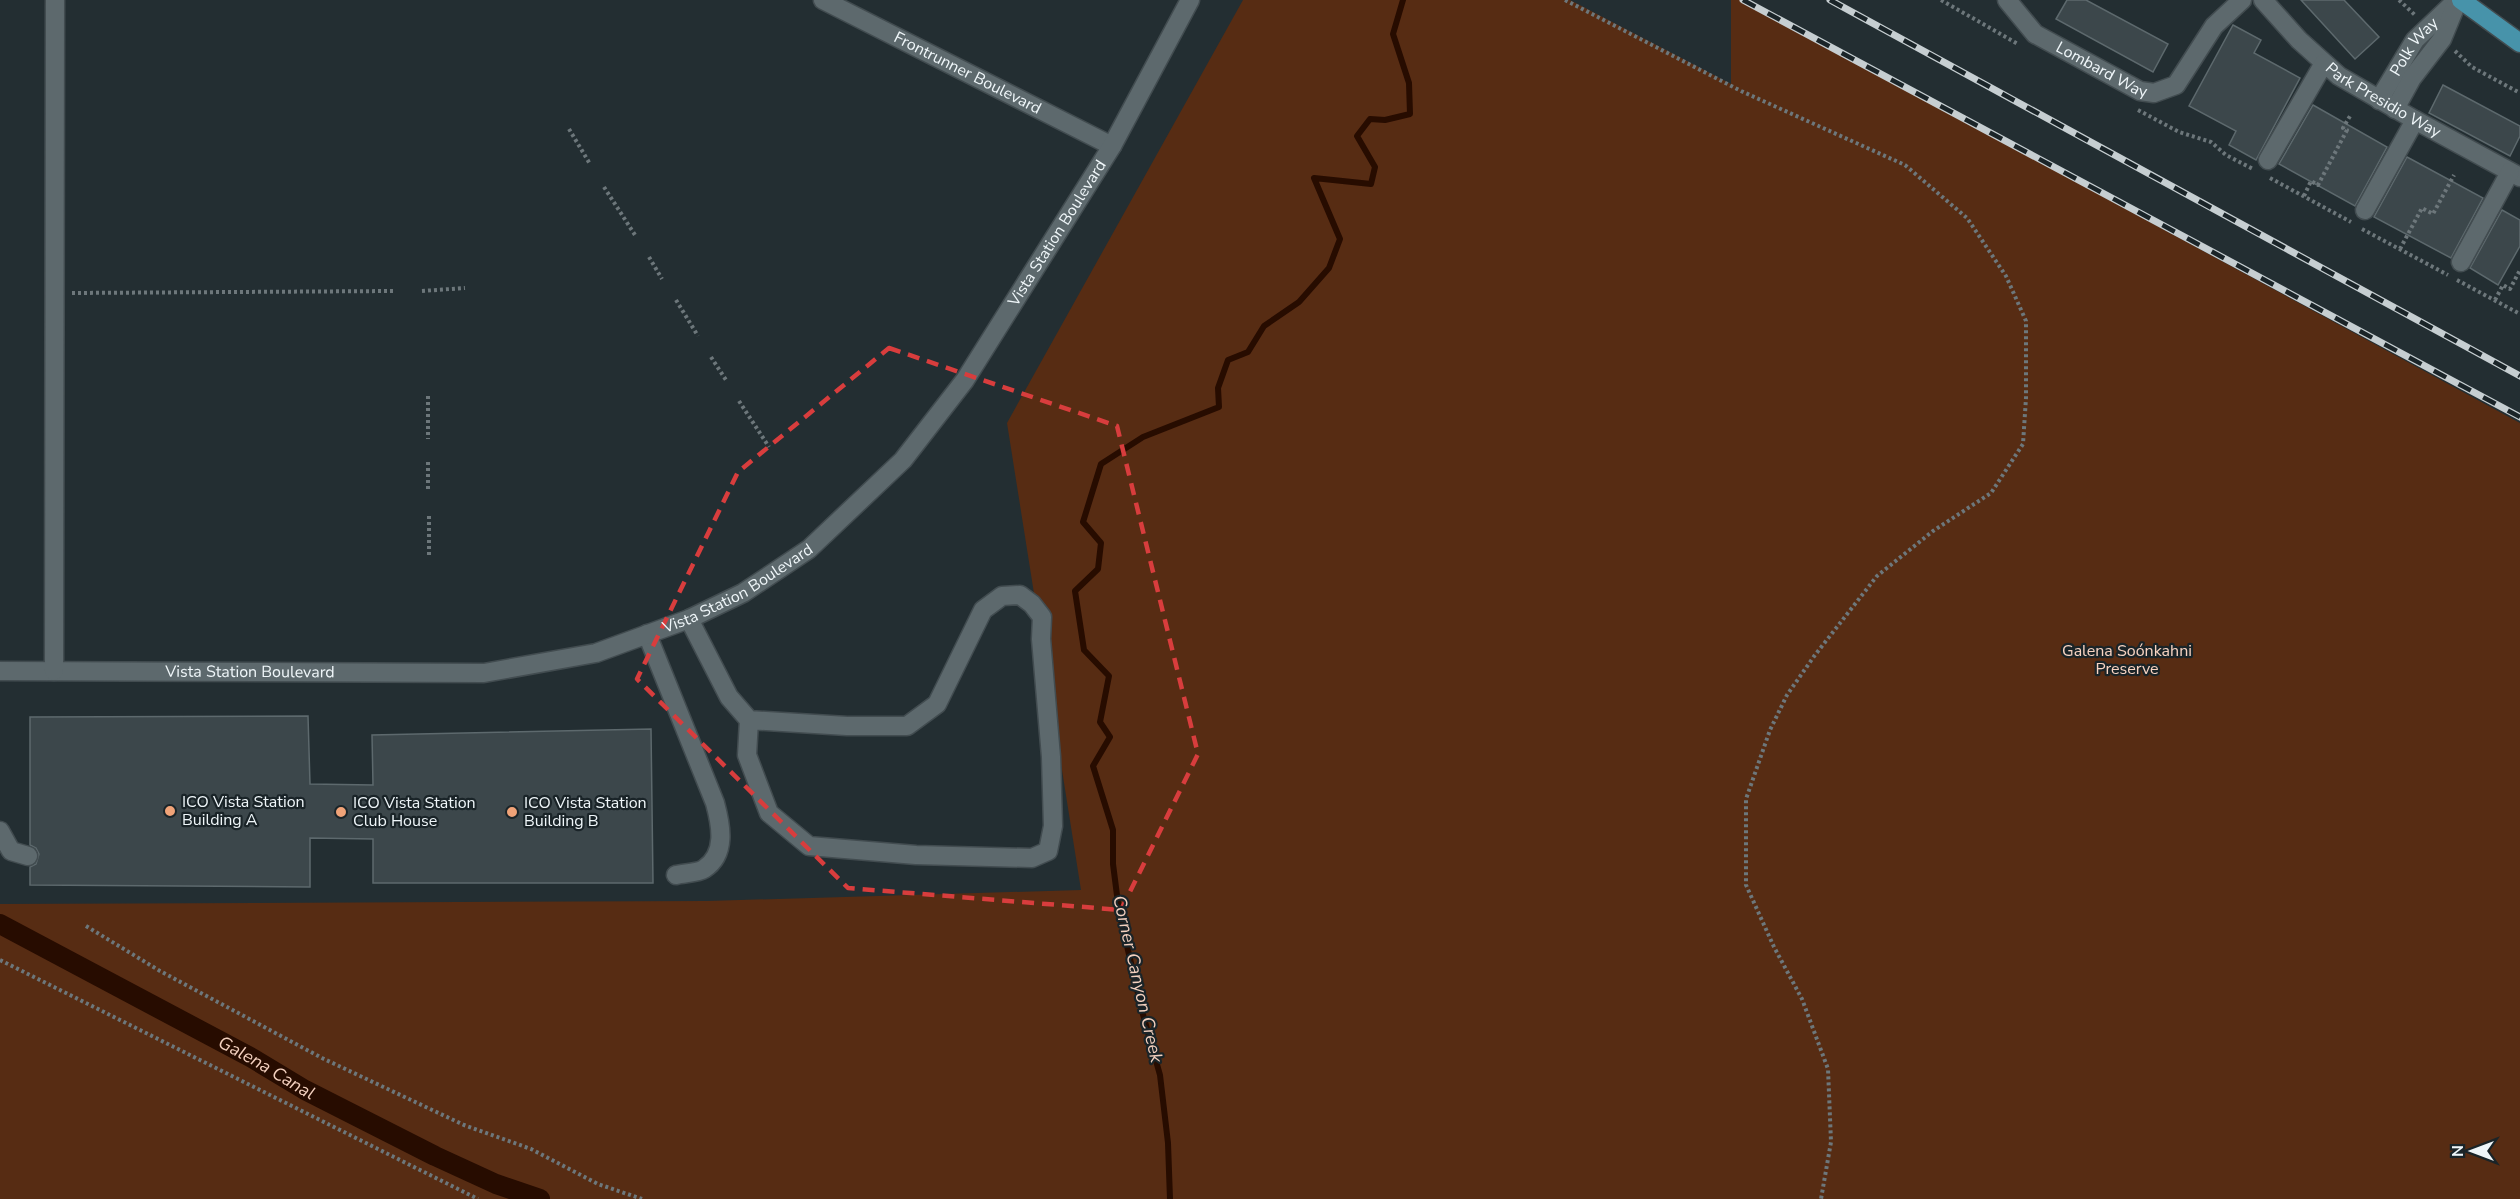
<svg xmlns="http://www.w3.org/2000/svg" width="2520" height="1199" font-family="'Nunito Sans',sans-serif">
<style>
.green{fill:#572c13}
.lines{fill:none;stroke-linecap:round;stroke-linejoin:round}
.stream{stroke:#270c00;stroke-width:6}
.canal{stroke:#270c00;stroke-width:20}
.building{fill:#3c474b;stroke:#5d696d;stroke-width:1.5}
.minor-casing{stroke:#424c50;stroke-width:21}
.major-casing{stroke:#424c50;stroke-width:21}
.path{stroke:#6d777b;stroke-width:4;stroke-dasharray:3 3;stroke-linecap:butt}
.minor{stroke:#5d696d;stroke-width:18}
.major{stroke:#4793aa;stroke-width:18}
.rail-casing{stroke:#c6ced1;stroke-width:7}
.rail{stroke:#1a2428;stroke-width:4.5;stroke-dasharray:14;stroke-linecap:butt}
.marked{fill:none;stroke:#d83d3d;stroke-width:4.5;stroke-dasharray:12 8;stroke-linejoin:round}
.poi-dot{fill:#f0a378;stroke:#1a2428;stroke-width:2}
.labels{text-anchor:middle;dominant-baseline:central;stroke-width:4.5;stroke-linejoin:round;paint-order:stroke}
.street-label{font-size:16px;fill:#eff6f9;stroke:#1a2428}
.park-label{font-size:16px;fill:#f8d4c2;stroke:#1a2428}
.poi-label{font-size:16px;fill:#eff6f9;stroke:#1a2428;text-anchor:start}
.water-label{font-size:18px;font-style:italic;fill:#f3d0be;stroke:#1a2428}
</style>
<rect width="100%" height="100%" fill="#232e32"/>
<!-- green -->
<path class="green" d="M1243,0H1570L1731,84V0H1741L2520,423V1199H0V904L707,901L1081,890L1007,423Z"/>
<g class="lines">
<!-- stream -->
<path class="stream" d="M1170,1199L1168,1143L1160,1075L1142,1011L1119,911L1113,864V830L1093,766L1110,737L1100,722L1109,676L1084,650L1075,591L1098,569L1101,543L1083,522L1101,464L1143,437L1219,407L1218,388L1228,360L1248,352L1264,326L1299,302L1329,268L1340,239L1314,178L1371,184L1375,167L1357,136L1370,119L1385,120L1410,114L1409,83L1393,34L1403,0"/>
<!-- canal -->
<path class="canal" id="s1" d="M0,924L252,1058L305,1090L435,1156L496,1184L540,1199"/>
</g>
<!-- building -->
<path class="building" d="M2067,0H2086L2168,44L2153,72L2056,19Z
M2301,0H2344L2379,37L2355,59Z
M2233,25L2261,40L2254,53L2300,78L2256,160L2229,145L2236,131L2189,106Z
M2443,85L2520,126V136L2510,156L2429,113Z
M2313,105L2387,147L2355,206L2279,164Z
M2407,157L2483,198L2451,258L2374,217Z
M2502,210L2520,220V246L2498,285L2470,268Z
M308,716L310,784L373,785L372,735L651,729L653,883H373V839L310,838V887L30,885V867L36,864L39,854L36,848L30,845V717Z"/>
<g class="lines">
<defs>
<g id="minor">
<path id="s2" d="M823,0L1112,146"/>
<path id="s3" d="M2007,0L2035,34L2140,91L2154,93L2176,85L2214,26L2242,0"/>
<path id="s4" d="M2263,0L2299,40L2339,76L2415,120L2520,177"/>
<path id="s5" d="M2379,100L2415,40L2457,0"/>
<path d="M2395,109L2412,78L2442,39L2456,5"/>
<path d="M2268,160L2324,63"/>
<path d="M2365,210L2415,120"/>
<path d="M2461,262L2510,172"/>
<path d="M689,619L729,697L749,720L747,755L769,813L809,846L916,855L1032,858L1048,851L1053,826L1051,757L1041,639L1042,617L1032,604L1020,595L1002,596L983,610L937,704L907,726H847L749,720"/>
<path d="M647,634L715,803C721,825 727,854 704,869C698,873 684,873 676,875"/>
<path id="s6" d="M0,671L484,673L596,653L689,619L743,593L809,549L903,460L965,380L1112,146L1190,0"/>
<path d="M54,671L55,0"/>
<path d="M0,831L11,851L28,856"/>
</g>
<path id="major" d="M2461,0L2520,43"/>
</defs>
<!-- minor casing -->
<use href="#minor" class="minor-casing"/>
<!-- major casing -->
<use href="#major" class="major-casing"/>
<!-- path -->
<path class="path" d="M1565,0L1741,91L1905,165L1967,218L2006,276L2026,321V398L2023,444L1991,493L1933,531L1877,576L1815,655L1787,695L1770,730L1746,799V885L1774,947L1802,999L1828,1069L1831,1142L1821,1199
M1941,0L2018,44
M2399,0L2416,16
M2455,51L2472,67L2520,93
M2138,110L2179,132L2211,142L2226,155L2253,169
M569,129L590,164
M2270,178L2351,222
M604,187L635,235
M2304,196L2311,181L2318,185L2347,130L2343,128L2350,116
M2362,229L2448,275
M2400,249L2422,208L2433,214L2454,175
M649,257L662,279
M2457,280L2520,314
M422,291L465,288
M72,293L395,291
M676,300L698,336
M2495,300L2503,285L2510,289L2520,270
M711,357L726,380
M428,396V439
M739,401L769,447
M428,462V492
M429,516V556
M86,926L160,971L322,1058L464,1125L531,1149L598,1184L642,1199
M0,960L478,1199"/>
<!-- minor -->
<use href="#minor" class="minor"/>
<!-- major -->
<use href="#major" class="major"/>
<defs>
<path id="rail" d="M1743,0L2520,417
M1830,0L2520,376"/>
</defs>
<!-- rail casing -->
<use href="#rail" class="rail-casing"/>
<!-- rail -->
<use href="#rail" class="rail"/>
</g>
<!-- marked area -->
<path class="marked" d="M889,348L1117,426L1198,754L1121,910L848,888L637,679L738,472Z"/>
<!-- markers -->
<g class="poi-dot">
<circle cx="170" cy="811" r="6"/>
<circle cx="341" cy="812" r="6"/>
<circle cx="512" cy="812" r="6"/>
</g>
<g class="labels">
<!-- street labels -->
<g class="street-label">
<text stroke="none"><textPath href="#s5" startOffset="64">Polk Way</textPath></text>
<text stroke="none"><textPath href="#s3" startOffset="120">Lombard Way</textPath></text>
<text stroke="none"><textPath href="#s2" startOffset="162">Frontrunner Boulevard</textPath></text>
<text stroke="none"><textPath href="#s4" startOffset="158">Park Presidio Way</textPath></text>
<text stroke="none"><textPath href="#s6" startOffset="1240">Vista Station Boulevard</textPath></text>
<text stroke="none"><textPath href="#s6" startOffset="754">Vista Station Boulevard</textPath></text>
<text stroke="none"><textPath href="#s6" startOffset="250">Vista Station Boulevard</textPath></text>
</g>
<!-- park labels -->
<g class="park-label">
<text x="2127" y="651">Galena Soónkahni<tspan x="2127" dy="18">Preserve</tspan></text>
</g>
<!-- poi labels -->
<g class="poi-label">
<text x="182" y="802">ICO Vista Station<tspan x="182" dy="18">Building A</tspan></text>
<text x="353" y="803">ICO Vista Station<tspan x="353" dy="18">Club House</tspan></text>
<text x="524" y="803">ICO Vista Station<tspan x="524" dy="18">Building B</tspan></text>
</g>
<!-- water labels -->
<g class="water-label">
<text transform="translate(1138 979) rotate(77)">Corner Canyon Creek</text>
<text stroke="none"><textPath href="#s1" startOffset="303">Galena Canal</textPath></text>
</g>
</g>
<!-- north arrow -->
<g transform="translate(2472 1151) rotate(270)" stroke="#1a2428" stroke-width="4.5" paint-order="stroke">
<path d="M0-4.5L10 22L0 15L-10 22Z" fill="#eff6f9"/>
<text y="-9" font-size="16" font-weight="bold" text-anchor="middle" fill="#eff6f9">N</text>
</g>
</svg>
